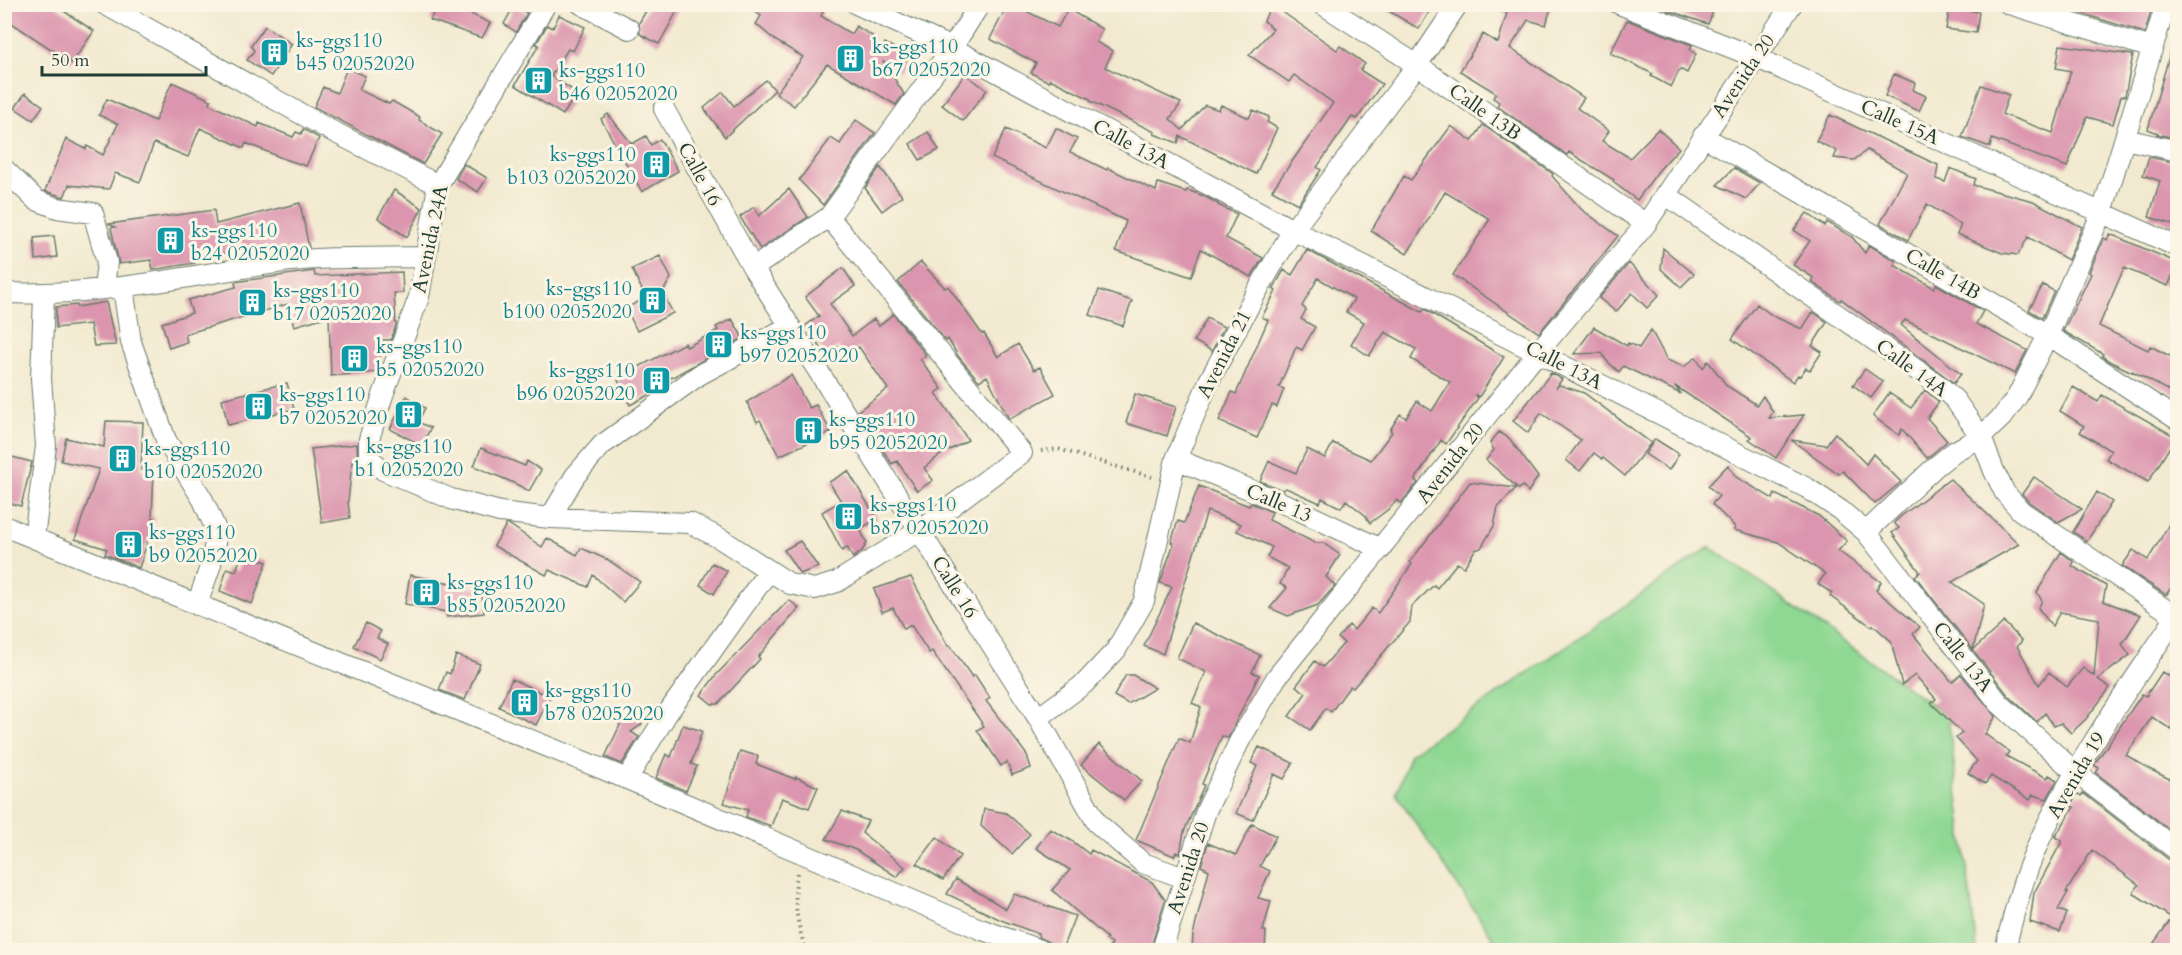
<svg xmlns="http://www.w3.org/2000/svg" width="2182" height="955" font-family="Cardo,serif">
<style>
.green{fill:#8fd893;stroke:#578a64;stroke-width:1.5}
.building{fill:#db95ae}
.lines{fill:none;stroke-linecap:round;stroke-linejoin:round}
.minor-casing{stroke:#697a6b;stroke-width:22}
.path{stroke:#697a6b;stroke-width:4;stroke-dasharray:1.5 4.5;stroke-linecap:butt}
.minor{stroke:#fff;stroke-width:20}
.labels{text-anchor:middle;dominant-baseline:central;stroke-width:6;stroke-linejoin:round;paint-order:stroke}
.culture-label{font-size:20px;fill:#0d838f;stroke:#fcf5e5;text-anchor:start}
.street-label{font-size:20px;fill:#1f3d34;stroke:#fcf5e5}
</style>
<rect width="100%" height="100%" fill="#fcf5e5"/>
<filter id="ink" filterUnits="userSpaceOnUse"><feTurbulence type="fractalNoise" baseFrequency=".0167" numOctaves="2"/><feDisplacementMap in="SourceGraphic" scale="12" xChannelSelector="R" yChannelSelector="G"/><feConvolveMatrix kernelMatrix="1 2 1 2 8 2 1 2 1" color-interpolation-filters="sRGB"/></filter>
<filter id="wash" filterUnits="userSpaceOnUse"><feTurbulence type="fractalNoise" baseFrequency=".008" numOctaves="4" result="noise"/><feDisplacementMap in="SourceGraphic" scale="24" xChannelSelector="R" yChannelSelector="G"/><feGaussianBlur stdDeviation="1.35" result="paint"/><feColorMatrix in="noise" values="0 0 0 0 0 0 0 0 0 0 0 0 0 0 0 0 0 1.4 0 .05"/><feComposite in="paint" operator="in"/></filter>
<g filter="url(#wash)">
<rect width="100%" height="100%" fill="#f2ead0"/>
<!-- green -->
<path class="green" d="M1710,547L1948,716L1977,950H1501L1396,794L1410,754Z"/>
<g id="blocks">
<!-- building -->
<path class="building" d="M13,4H53L94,31L72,63L4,18Z
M438,4H450L490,23L482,38L430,20Z
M650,4H681L659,44L640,34L639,23Z
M746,4H811L823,12L821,16L851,34L856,26L874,37L870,40L879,54L885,43L908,56L898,73L883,61L904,94L896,105L827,64L794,106L776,93L803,57L776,41L756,24L761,16Z
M1008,4H1012L1058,27L1068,9L1102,29L1096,42L1113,51L1105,67L1181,103L1170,119L1182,130L1205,105L1219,110L1221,105L1249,118L1253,110L1269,117L1267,122L1277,128L1256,174L1180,136L1178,143L1154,134L1155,132L1090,101V99L1050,79L1049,82L1031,73L1036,63L990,39Z
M1271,4L1337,50L1340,46L1365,64L1360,70L1382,84L1357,119L1352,117L1317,167L1321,170L1298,204L1272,190L1333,103L1294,75L1289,82L1249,55L1273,29L1264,21Z
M1377,4H1434L1419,29Z
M1494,4H1552L1546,25L1528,20L1510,48L1584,98L1577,108L1609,131L1602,141L1630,158L1658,129L1679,148L1659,170L1637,200L1613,182L1614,180L1569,152L1567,155L1497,106L1499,102L1493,98L1496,93L1460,71L1483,34L1498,43L1507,13L1493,9Z
M1661,4H1716L1708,24L1667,10L1668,8Z
M2064,4H2153L2145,33L2064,8Z
M514,6L527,13L516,32L504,24Z
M1950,7L1979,12L1976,33L1946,29Z
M559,15L585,27L573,51L568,49L551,76L577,93L563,115L515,85L539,45L536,44L547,25L553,28Z
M1627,20L1692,45L1690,50L1696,54L1687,73L1680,69L1671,87L1651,76L1653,74L1610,53Z
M265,26L292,44L271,76L247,60L254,51L251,46Z
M2173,43L2178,44V139L2157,134L2158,133L2148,129Z
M2060,45L2133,55L2125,96H2121L2113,124L2087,117L2067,167L1992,139L1990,147L1962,137L1981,85L2009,95L2002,114L2053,133L2071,71L2056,68Z
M347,68L365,76L359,90L389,104L392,101L420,117L419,120L442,134L423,164L314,107L323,87L337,93Z
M965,74L987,90L963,121L942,105Z
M1894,74L1915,83L1913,90L1926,96L1919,111L1885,96Z
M766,80L775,90L725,137L704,108L723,92L734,106Z
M172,82L211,100L209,104L258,127L259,123L293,137L296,132L301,134L303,129L319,138L306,166L282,158L246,143L244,148L200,128L188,157L154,143L140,182L115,173L109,189L69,185L64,197L45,191L66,139L86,149L87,146L103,155L118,124L99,115L107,99L155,121Z
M25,93L43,106L33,120L15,108Z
M608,114L632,144L646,136L651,145L660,139L678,171L642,192L601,119Z
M1830,115L1938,165L1936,179L1945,182L1950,168L1976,179L1973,185L2033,201L2082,227L2068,260L2028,237L2018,255L2002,253L1957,234L1961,225L1927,204L1908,240L1880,224L1907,173L1867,150L1854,160L1834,158L1837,151L1816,141Z
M856,120L875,133L823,205L799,180L831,138L840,144Z
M1483,125L1553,174L1552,176L1581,209L1618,236L1539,333L1453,275L1490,219L1445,192L1407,254L1371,231L1404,176L1411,180L1451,126L1472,141Z
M1056,128L1077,139L1070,152L1107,170L1108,168L1156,191L1158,183L1186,192L1187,190L1204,196L1218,204V205L1237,214L1226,238L1263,258L1251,277L1201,249L1191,277L1116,251L1126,221L992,158L1006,129L1046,148Z
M928,132L939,150L920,160L910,144Z
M2149,157L2178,163V226L2149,217L2160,181L2143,175Z
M464,164L487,178L478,192L456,179Z
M880,167L902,196L882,211L865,188Z
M1734,168L1760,183L1746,199L1717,185Z
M789,189L808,217L760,249L740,217L754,207L759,216Z
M394,190L422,208L407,237L378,218Z
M300,203L309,248L231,258L230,252L194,258L195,263L153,270L151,260L119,264L111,228L115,227L109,224L214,210L216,224Z
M1807,213L1825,226L1827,222L1852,237L1865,253L1869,245L1896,261L1894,265L1934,288L1936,284L1983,311L1976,324L2027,350L2015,374L1905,320L1901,325L1961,374L1954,383L1841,299L1840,301L1812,282L1814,278L1793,265L1810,241L1794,230Z
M2110,234L2178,263L2168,286L2124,268L2099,326L2148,350L2150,346L2178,360V396L2132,371V372L2111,362L2102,356L2103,354L2063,331L2091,274L2089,272L2104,238L2107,240Z
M54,236L57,257L36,260L34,238Z
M1663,248L1694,274L1681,287L1661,269Z
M1307,250L1422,312L1424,309L1426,310L1504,357L1479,397L1475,394L1478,398L1446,444L1441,440L1415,480L1418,483L1401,503L1397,500L1390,508L1370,523L1365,515L1346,500L1341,508L1322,498L1320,503L1286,488L1282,490L1260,481L1269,461L1296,473L1307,449L1325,458L1333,443L1371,460L1392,432L1390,430L1400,414L1406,418L1417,401L1432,411L1450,382L1411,359L1416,349L1385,332L1369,356L1351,344L1364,322L1346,312L1354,299L1318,278L1302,306L1306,310L1301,319L1315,327L1302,350L1296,347L1279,387L1284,389L1277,407L1272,405L1257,438L1219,421L1232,392L1236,394L1268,320L1262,317L1276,291L1273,289L1284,270L1292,275Z
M660,256L671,278L662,293L673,313L637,331L626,308L646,298L632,269Z
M921,262L945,288L948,286L982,334L984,333L998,357L1018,344L1034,370L1040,367L1055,394L1009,419L987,376L979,381L958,356L948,339L946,341L898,282Z
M1629,263L1659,295L1647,308L1632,293L1616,312L1599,298Z
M843,268L855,286L830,304L852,336L874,319L879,326L893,314L926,355L920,359L942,389L936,393L968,440L939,456L924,468L933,480L917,491L897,461L892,464L858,411L888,389L859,347L845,357L838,347L826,355L805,326L819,316L805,297Z
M314,271L315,276L402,272L403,293H394L396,325L391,340H379L381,367L379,372L331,376L329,316L294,326L288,304L185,334L187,342L169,348L162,323L192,313L188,300L236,287L235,282Z
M2043,285L2054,291L2042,318L2029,310Z
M1099,290L1132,301L1123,326L1090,315Z
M106,302L116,345L94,346L90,324L56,328V307L77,305V307Z
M1757,304L1773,316L1802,329L1813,312L1827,322L1812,346L1822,352L1810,370L1806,368L1800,376L1798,375L1793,382L1732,339Z
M1207,318L1224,327L1212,351L1194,341Z
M732,319L743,338L667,380L668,382L655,392L630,405L617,378L685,343L687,347L718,330L716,327Z
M1594,327L1627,346L1628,343L1639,348L1651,330L1667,360L1684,367L1696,357L1703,368L1708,361L1727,386L1757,405L1763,396L1773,412L1769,418L1804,415L1776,458L1749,439L1752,437L1675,386L1681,394L1623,366L1619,372L1606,360L1602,353L1574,354Z
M1865,369L1883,382L1871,398L1853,385Z
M1551,373L1562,379L1556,388L1559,385L1584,393L1651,443L1625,476L1603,458L1602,459L1594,453L1580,471L1566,460L1581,440L1541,413L1528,433L1513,421Z
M791,375L809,408L816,405L831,432L779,456L760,420L757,422L747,402Z
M287,383L294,409L228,425L222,399Z
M2073,387L2098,402L2102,395L2176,437L2148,482L2106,459L2111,451L2080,432L2084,426L2060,411Z
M1925,390L1939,402L1927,418L1947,441L1927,458L1902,429L1899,435L1873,416L1889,393L1911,408Z
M1135,394L1176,407L1167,436L1126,423Z
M407,396L425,408L418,422L431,428L421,445L390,429Z
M106,421L143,422L141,470H154L152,517L155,518L139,568L105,554L107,549L75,539L99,469L61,461L66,438L104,447Z
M1499,432L1509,438L1538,477L1528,492L1523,486L1519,489L1486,460L1494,450L1490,443Z
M1835,433L1866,464L1873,454L1901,482L1875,504L1843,471L1839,474L1791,440L1826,445Z
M1655,439L1679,454L1669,470L1645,454Z
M357,444L358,462H352L348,502L350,518L322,523L311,449Z
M481,448L525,466L527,461L541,470L529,491L514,483L474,466Z
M4,455L32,462L21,506L4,502Z
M1728,465L1736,477L1773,499L1775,494L1819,516L1847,541L1838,551L1881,582L1876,590L1920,627L1913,634L1952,682L1961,674L1996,716L1985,734L2009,752L2006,756L2047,778L2049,775L2057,780L2047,799L2033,795L2030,800L1991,776L1985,784L1968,773L1977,761L1956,738L1962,733L1931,703L1936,699L1915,675L1902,685L1891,641L1873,625L1871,626L1830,596L1832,593L1818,584L1825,574L1778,542L1734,530L1735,527L1712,504L1719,496L1708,486Z
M848,471L877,519L860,529L867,543L862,551L853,558L847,547L842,551L822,512L841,501L829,482Z
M2034,477L2082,509L2058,522L2029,502L2022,494Z
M1950,479L2019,544L1952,582L1984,604L1973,650L1915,576L1920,572L1892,533L1899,528L1894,523L1900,517Z
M1470,482L1516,488L1498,507L1494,526L1481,548L1475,550L1464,567L1457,563L1437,588L1434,585L1412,606L1410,622L1353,688L1350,686L1331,712L1326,708L1310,730L1289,716L1306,693L1296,686L1315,661L1323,667L1344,643L1338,638L1349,625L1354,630L1372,608L1378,613L1412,564L1410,562Z
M1199,486L1249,506L1251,503L1272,512L1269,520L1315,543H1323L1340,555L1326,577L1335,586L1318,605L1288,616L1270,608L1287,588L1280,584L1288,568L1267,557L1272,547L1237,531L1241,524L1207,511L1163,654L1144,646L1172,587L1160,583L1174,543L1171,542L1178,521L1184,523Z
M2097,492L2112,502L2087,541L2073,532Z
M2178,509V578L2166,595L2122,566L2133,550L2148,560Z
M506,525H510L542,547L547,538L577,555L581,548L608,560L640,582L623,602L593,575L588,587L549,570L546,575L494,546Z
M800,541L818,567L800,574L784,550Z
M2061,552L2074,562L2072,566L2106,586L2103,601L2141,615L2122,644L2130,655L2098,679L2110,688L2086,719L2071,733L2061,723L2054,726L2045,713L2037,722L2008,695L1973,650L2004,622L2022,641L2017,646L2039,685L2049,672L2067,687L2083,668L2094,676L2099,619L2060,612L2052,626L2038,608L2042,601L2037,592Z
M242,554L267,562L252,604L220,591L227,568L236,571Z
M712,563L727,571L714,594L700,585Z
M410,575L481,589L484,613L447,617L446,612L405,604Z
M911,577L948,646L950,645L972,677L975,675L990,698L986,701L1027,755L1031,768L1012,775L1007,762L1001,766L977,730L984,726L932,651L929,653L911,625L904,629L893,608L882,612L874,589Z
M789,600L799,608L758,657L760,659L718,704H712L701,695L716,675Z
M366,623L381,631L377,638L388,644L380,659L354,646Z
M1193,623L1260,655L1252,672L1259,675L1228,738L1222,736L1202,784L1204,785L1184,832L1180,854L1176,852L1174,856L1136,840L1179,738L1190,743L1201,707L1192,703L1206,672L1177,658Z
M456,655L480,664L465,700L439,690L446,672L450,674Z
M2162,672L2178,682V734L2152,717L2126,755L2151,770L2178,783V836L2096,773L2099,768L2094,765L2142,694L2146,696Z
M1126,675H1133L1155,688L1128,704L1114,696Z
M512,679L550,697L536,725L499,707Z
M629,711L642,724L631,732L639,737L622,764L605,757L620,725L618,722Z
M683,725L702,731L691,764L697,766L686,791L656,778L666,754L671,757Z
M1099,744L1142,781L1124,800L1081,765Z
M1259,747L1293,763L1284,779L1274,774L1253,820L1236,813L1257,766L1251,763Z
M740,751L758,756L756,764L795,779L796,777L818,787L809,808L782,798L771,826L746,817L748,810L724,803Z
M2077,793L2081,796L2083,793L2171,861L2178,863V951H2148L2172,918L2133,893L2139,885L2092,850L2066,892H2068L2058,910L2067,913L2060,932L2030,922L2034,893L2062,841L2055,837L2074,807L2071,806Z
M984,809L1006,813L1030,834L1012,854L981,826Z
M842,811L868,821L862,833L905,867L897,877L856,850L826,839Z
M1252,824L1276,836L1260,866L1270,871L1258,898L1271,901L1263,931H1266L1265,951H1192L1193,935L1209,870L1201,866L1208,843L1236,855Z
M1050,829L1072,841L1089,854L1091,850L1152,882L1165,900L1150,951H1108L1112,943L1106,940L1107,938L1052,890L1070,870L1036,848Z
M937,837L960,856L943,880L917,864Z
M956,879L1006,909L1014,894L1075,916L1062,949L1038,937L1039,934L1001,920L947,894Z"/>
</g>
</g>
<g filter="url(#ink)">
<use href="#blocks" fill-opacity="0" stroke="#697a6b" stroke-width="1.5"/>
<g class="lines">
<defs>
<path id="minor" d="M104,4L330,130L438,185
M546,4L438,185L419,297L383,395L369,439V458L383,470L451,499L500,512L550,518L690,523L721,539L790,584L815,589L837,582L920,530L1022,453L829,217
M581,4L629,29
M856,4L952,48L1293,230L1807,488L1840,510L1866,532L1999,703L2075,772L2178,851
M1322,4L1417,65L1646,224
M1619,4L1755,57L2178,247
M2009,4L2152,48
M664,109L753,268L1038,718L1097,823L1143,863L1184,878
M1703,136L2048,335L2178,420
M2125,139L2178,151
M4,169L36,200L57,208L93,213L107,262L104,289
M1665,194L1941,387L1955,400L1981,437L1994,471L2005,493L2021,511L2178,618
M753,268L829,217L952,48L980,4
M123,287L131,342L166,440L203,500L217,532L211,564L197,605
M4,293C96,297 186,276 276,263C325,256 377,258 426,257
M1176,459L1292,507L1381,549
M550,518L575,476L602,445L699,375L790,326
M4,526L627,779L980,929L1040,950
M1866,532L1935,467L1955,451L1981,437L2002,417L2017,397L2048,335L2102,212L2166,4
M34,538L46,446L41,379L44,295
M1038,718L1084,684L1116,650L1144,601L1176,459L1209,381L1256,293L1293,230L1417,65L1458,4
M627,779L667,714L768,572
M1162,950L1206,811L1239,742L1276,678L1538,352L1646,224L1792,4
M2005,950C2014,910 2025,870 2043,833C2080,756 2131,685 2178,614"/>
</defs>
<!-- minor casing -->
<use href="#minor" class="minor-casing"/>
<!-- path -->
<path class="path" d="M1041,451L1058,449L1152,477
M797,873C793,900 797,925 806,950"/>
<!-- minor -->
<use href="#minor" class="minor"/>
</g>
</g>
<!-- icons -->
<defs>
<symbol id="building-square" viewBox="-11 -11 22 22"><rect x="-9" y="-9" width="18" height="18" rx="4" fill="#0f9aa8" stroke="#fcf5e5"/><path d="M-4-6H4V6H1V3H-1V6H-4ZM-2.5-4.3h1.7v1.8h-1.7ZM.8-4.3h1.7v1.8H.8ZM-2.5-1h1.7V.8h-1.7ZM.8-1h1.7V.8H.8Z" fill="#fff"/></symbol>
</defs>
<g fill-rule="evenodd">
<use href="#building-square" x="258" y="36" width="33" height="33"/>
<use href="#building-square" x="834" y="42" width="33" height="33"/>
<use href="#building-square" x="522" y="64" width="33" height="33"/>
<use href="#building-square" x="640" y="148" width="33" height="33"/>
<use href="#building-square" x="154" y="224" width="33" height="33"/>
<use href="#building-square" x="636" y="284" width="33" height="33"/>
<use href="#building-square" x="236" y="286" width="33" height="33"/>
<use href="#building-square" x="702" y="328" width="33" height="33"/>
<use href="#building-square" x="338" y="342" width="33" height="33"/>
<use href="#building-square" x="640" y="364" width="33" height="33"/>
<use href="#building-square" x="242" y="390" width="33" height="33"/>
<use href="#building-square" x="392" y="398" width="33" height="33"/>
<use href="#building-square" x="792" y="414" width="33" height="33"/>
<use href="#building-square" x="106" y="442" width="33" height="33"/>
<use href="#building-square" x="832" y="500" width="33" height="33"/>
<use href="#building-square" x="112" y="528" width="33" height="33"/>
<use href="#building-square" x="410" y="576" width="33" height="33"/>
<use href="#building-square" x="508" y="686" width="33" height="33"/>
</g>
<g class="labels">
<!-- culture labels -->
<g class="culture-label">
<text x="296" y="40">ks-ggs110<tspan x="296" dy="23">b45 02052020</tspan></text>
<text x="872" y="46">ks-ggs110<tspan x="872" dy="23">b67 02052020</tspan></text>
<text x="559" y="70">ks-ggs110<tspan x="559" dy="23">b46 02052020</tspan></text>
<text x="636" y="154" text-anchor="end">ks-ggs110<tspan x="636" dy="23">b103 02052020</tspan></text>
<text x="191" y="230">ks-ggs110<tspan x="191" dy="23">b24 02052020</tspan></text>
<text x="632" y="288" text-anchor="end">ks-ggs110<tspan x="632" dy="23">b100 02052020</tspan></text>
<text x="273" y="290">ks-ggs110<tspan x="273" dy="23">b17 02052020</tspan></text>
<text x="740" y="332">ks-ggs110<tspan x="740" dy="23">b97 02052020</tspan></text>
<text x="376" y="346">ks-ggs110<tspan x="376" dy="23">b5 02052020</tspan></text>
<text x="635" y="370" text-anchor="end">ks-ggs110<tspan x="635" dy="23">b96 02052020</tspan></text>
<text x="279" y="394">ks-ggs110<tspan x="279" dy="23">b7 02052020</tspan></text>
<text x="829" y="419">ks-ggs110<tspan x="829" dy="23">b95 02052020</tspan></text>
<text x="409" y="446" text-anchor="middle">ks-ggs110<tspan x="409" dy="23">b1 02052020</tspan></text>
<text x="144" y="448">ks-ggs110<tspan x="144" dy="23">b10 02052020</tspan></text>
<text x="870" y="504">ks-ggs110<tspan x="870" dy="23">b87 02052020</tspan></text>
<text x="149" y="532">ks-ggs110<tspan x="149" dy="23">b9 02052020</tspan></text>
<text x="447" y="582">ks-ggs110<tspan x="447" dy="23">b85 02052020</tspan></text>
<text x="545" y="690">ks-ggs110<tspan x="545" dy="23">b78 02052020</tspan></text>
</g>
<!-- street labels -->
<g class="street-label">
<text transform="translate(1743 76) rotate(-56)">Avenida 20</text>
<text transform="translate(1485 112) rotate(35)">Calle 13B</text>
<text transform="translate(1900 122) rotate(24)">Calle 15A</text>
<text transform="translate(1131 144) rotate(28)">Calle 13A</text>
<text transform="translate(700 174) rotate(61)">Calle 16</text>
<text transform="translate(430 239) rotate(-78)">Avenida 24A</text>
<text transform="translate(1943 274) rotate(30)">Calle 14B</text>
<text transform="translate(1224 354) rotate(-63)">Avenida 21</text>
<text transform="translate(1564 365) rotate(27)">Calle 13A</text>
<text transform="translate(1912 368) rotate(36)">Calle 14A</text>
<text transform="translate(1450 463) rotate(-52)">Avenida 20</text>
<text transform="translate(1279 503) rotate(23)">Calle 13</text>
<text transform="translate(955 587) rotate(58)">Calle 16</text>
<text transform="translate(1963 657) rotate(52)">Calle 13A</text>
<text transform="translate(2076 775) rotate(-60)">Avenida 19</text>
<text transform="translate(1188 868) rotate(-72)">Avenida 20</text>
</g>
</g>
<!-- margin -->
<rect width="2182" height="955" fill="none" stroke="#fcf5e5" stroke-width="24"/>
<!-- scale -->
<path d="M42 66v9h164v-9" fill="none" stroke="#1f3d34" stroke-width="3"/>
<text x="51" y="66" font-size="18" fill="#1f3d34" stroke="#fcf5e5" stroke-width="4.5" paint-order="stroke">50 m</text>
</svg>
